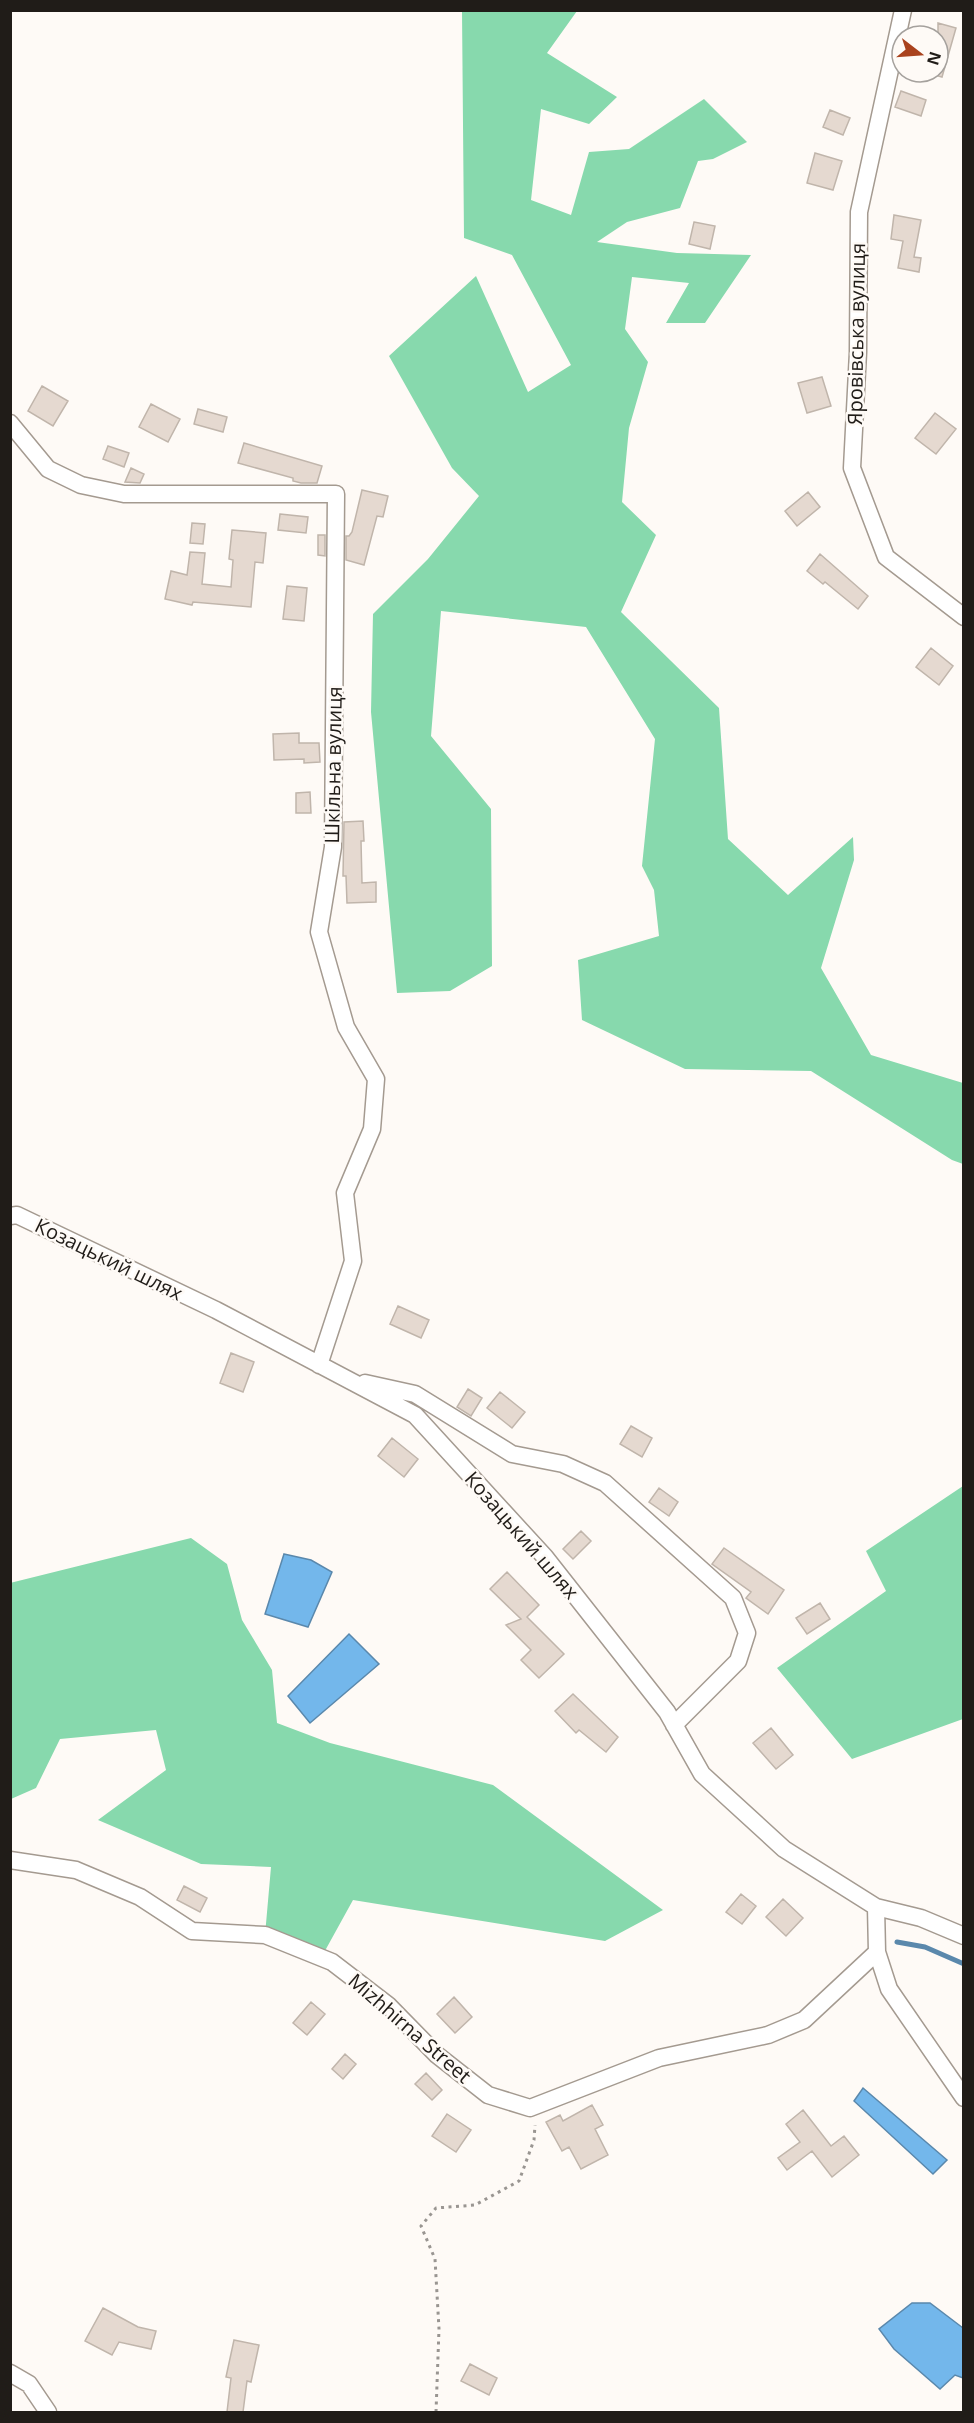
<svg xmlns="http://www.w3.org/2000/svg" width="974" height="2423" font-family="'Open Sans',sans-serif">
<style>
.forest{fill:#87d9ad}
.water{fill:#73b7eb;stroke:#5a88ac;stroke-width:1.5}
.lines{fill:none;stroke-linecap:round;stroke-linejoin:round}
.stream{stroke:#5a88ac;stroke-width:5}
.building{fill:#e5d9d0;stroke:#c0b5ab;stroke-width:1.5}
.street-casing{stroke:#a49a90;stroke-width:19}
.path{stroke:#999591;stroke-width:3;stroke-dasharray:3 4.5;stroke-linecap:butt}
.street{stroke:#fff;stroke-width:16}
.labels{text-anchor:middle;dominant-baseline:central;stroke-width:5;stroke-linejoin:round;paint-order:stroke}
.street-label{font-size:20px;fill:#201c18;stroke:#fefaf6}
</style>
<rect width="100%" height="100%" fill="#fefaf6"/>
<!-- forest -->
<path class="forest" d="M462,11H577L547,53L617,97L589,124L541,109L531,200L571,215L589,152L629,149L704,99L747,142L713,159L698,161L680,208L627,222L597,242L677,253L751,255L705,323H666L689,283L632,277L625,329L648,362L629,428L622,502L656,535L621,612L719,708L728,839L788,895L853,837L854,860L821,968L871,1055L963,1083V1164L952,1160L811,1071L685,1069L582,1020L578,960L659,936L654,890L642,866L655,739L586,627L441,611L431,736L491,809L492,966L450,991L397,993L371,712L373,614L428,559L479,496L452,468L389,356L476,276L528,392L571,365L512,255L464,238Z
M963,1486V1719L852,1759L777,1668L886,1591L866,1551Z
M191,1538L227,1564L242,1620L272,1670L277,1723L330,1743L493,1785L663,1910L605,1941L353,1900L321,1958L265,1935L271,1867L201,1864L98,1820L166,1770L156,1730L60,1739L36,1788L11,1799L10,1583Z"/>
<!-- water -->
<path class="water" d="M284,1554L311,1560L332,1572L308,1627L265,1614Z
M349,1634L379,1664L310,1723L288,1696Z
M863,2088L947,2160L933,2174L854,2101Z
M912,2303H930L963,2328V2378L955,2375L940,2389L894,2349L879,2329Z"/>
<g class="lines">
<!-- stream -->
<path class="stream" d="M897,1942L925,1947L964,1964"/>
</g>
<!-- building -->
<path class="building" d="M938,23L956,28L942,77L938,76Z
M901,91L926,100L921,116L895,107Z
M830,110L850,118L843,135L823,127Z
M815,153L842,161L833,190L807,183Z
M894,215L921,220L914,257L921,258L919,272L898,268L903,241L891,239Z
M694,222L715,226L710,249L689,244Z
M822,377L831,406L807,413L798,383Z
M42,386L68,401L53,426L28,411Z
M151,404L180,419L168,442L139,427Z
M198,409L227,417L223,432L194,424Z
M935,413L956,429L936,454L915,438Z
M244,443L322,466L317,483H301L293,481V478L238,463Z
M108,446L129,453L124,467L103,459Z
M131,468L144,474L140,483L125,482Z
M362,490L388,496L383,517L377,516L364,565L346,560V536H349L352,532Z
M808,492L820,507L797,526L785,511Z
M280,514L308,517L306,533L278,530Z
M192,523L205,524L203,544L190,543Z
M232,530L266,533L263,563L255,562L251,607L193,602L192,605L165,599L171,571L187,575L190,552L205,553L202,584L231,587L233,560L229,559Z
M318,535H325V556L318,555Z
M820,554L868,596L858,609L825,582L823,584L807,571Z
M287,586L307,588L304,621L283,619Z
M931,648L953,666L939,685L916,667Z
M299,733V743H319L320,762L304,763V759L274,760L273,734Z
M310,792L311,813H296V793Z
M363,821L364,841H361L362,883L376,882V902L347,903L346,876H343L344,822Z
M398,1306L429,1320L421,1338L390,1324Z
M231,1353L254,1362L243,1392L220,1383Z
M468,1389L482,1398L471,1416L457,1407Z
M500,1392L525,1412L512,1428L487,1408Z
M631,1426L652,1438L642,1457L620,1444Z
M392,1438L418,1459L404,1477L378,1456Z
M659,1488L678,1502L669,1516L649,1502Z
M581,1531L591,1541L573,1559L563,1549Z
M724,1548L784,1590L768,1614L746,1598L751,1592L712,1564Z
M507,1572L539,1605L527,1617L564,1654L539,1678L521,1660L531,1650L506,1625L521,1619L490,1589Z
M820,1603L830,1619L807,1634L796,1618Z
M573,1694L618,1737L606,1752L579,1730L576,1733L555,1711Z
M771,1728L793,1755L776,1769L753,1743Z
M184,1886L207,1898L200,1912L177,1900Z
M741,1894L756,1906L742,1924L726,1912Z
M783,1899L803,1918L786,1936L766,1917Z
M454,1997L472,2017L455,2033L437,2014Z
M311,2002L325,2014L307,2035L293,2023Z
M345,2054L356,2064L343,2079L332,2069Z
M426,2073L442,2090L432,2100L415,2084Z
M592,2105L603,2125L595,2129L608,2155L581,2169L569,2147L562,2151L546,2122L560,2115L563,2121Z
M803,2110L831,2146L844,2136L859,2155L832,2177L812,2151L787,2170L778,2158L800,2142L786,2124Z
M447,2114L471,2130L456,2152L432,2136Z
M103,2308L138,2327L156,2331L151,2349L119,2342L112,2355L85,2341Z
M234,2340L259,2345L251,2382L247,2381L243,2412H227L231,2378L226,2377Z
M470,2364L497,2378L489,2395L461,2381Z"/>
<g class="lines">
<defs>
<path id="street" d="M903,10L859,212L858,352L852,468L886,557L964,617
M10,423L48,469L81,485L124,494H336L333,847L319,932L346,1027L376,1079L372,1129L345,1193L353,1261L319,1365
M10,1216L17,1215L216,1310L415,1415L545,1557L667,1712L702,1774L784,1849L876,1907L921,1918L964,1936
M365,1383L415,1394L512,1454L563,1464L605,1483L733,1598L747,1633L738,1661L674,1725
M10,1860L76,1870L140,1897L192,1931L265,1935L332,1962L388,2005L437,2055L488,2095L530,2108L659,2058L768,2035L804,2020L877,1952
M876,1907L877,1952L889,1989L964,2098
M10,2373L29,2384L48,2412"/>
</defs>
<!-- street casing -->
<use href="#street" class="street-casing"/>
<!-- path -->
<path class="path" d="M436,2412L439,2329L435,2259L421,2226L436,2208L475,2205L519,2181L534,2140L535,2125"/>
<!-- street -->
<use href="#street" class="street"/>
</g>
<g class="labels">
<!-- street labels -->
<g class="street-label">
<text transform="translate(856 334) rotate(-89)">Яровівська вулиця</text>
<text transform="translate(333 765) rotate(-89)">Шкільна вулиця</text>
<text transform="translate(109 1259) rotate(26)">Козацький шлях</text>
<text transform="translate(522 1535) rotate(49)">Козацький шлях</text>
<text transform="translate(410 2028) rotate(41)">Mizhhirna Street</text>
</g>
</g>
<!-- border -->
<rect width="974" height="2423" fill="none" stroke="#201c18" stroke-width="24"/>
<!-- north arrow -->
<g transform="translate(920 54) rotate(107)"><circle r="28" fill="#fefaf6" stroke="#a5a19d" stroke-width="1.5"/>
<path d="M0-4.5L10 22L0 15L-10 22Z" fill="#a9421d"/>
<text y="-9" font-size="16" font-weight="bold" text-anchor="middle" fill="#201c18">N</text>
</g>
</svg>
